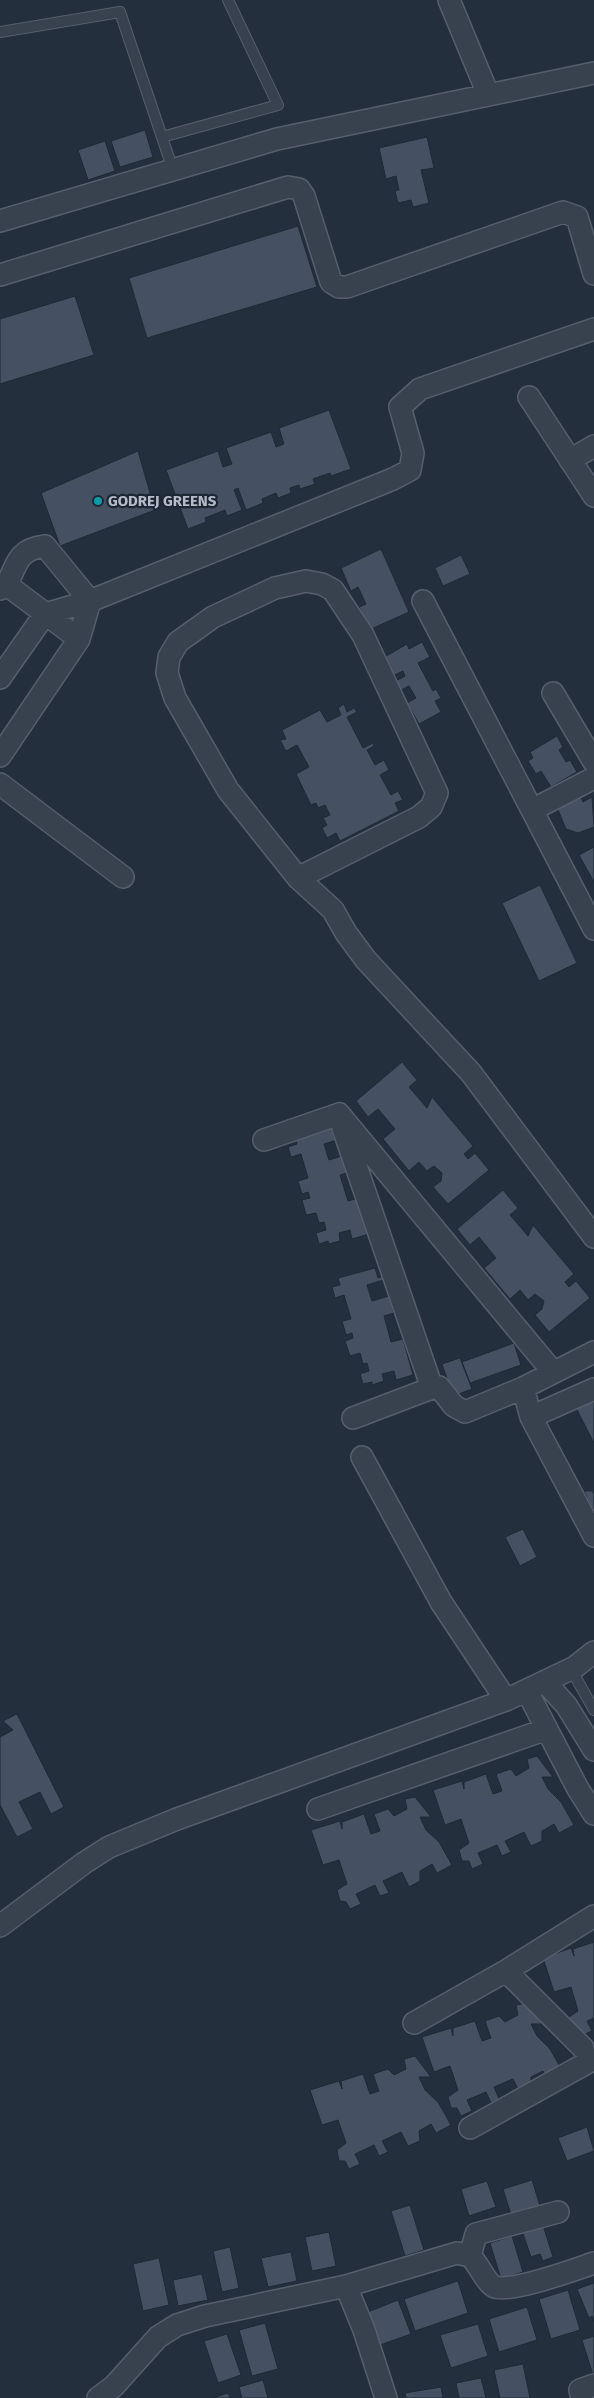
<svg xmlns="http://www.w3.org/2000/svg" width="594" height="2398" font-family="'Fira Sans',sans-serif">
<style>
.building{fill:#455162;stroke:#1f2835}
.lines{fill:none;stroke-linecap:round;stroke-linejoin:round}
.service-casing{stroke:#565f6c;stroke-width:12}
.minor-casing{stroke:#565f6c;stroke-width:24}
.service{stroke:#38414e;stroke-width:10}
.minor{stroke:#38414e;stroke-width:21}
.culture-dot{fill:#0f9aa8;stroke:#1d2633;stroke-width:2}
.labels{text-anchor:middle;dominant-baseline:central;stroke-width:4.5;stroke-linejoin:round;paint-order:stroke}
.poi-label{font-size:15px;font-weight:bold;fill:#b4bcc9;stroke:#1d2633;text-anchor:start}
</style>
<rect width="100%" height="100%" fill="#242f3e"/>
<!-- building -->
<path class="building" d="M145,130L153,157L120,167L111,141Z
M427,137L434,168L421,170L429,203L413,207L411,200L398,203L395,191L399,190L396,176L386,179L379,148Z
M105,141L115,171L88,180L78,150Z
M298,226L317,287L147,338L129,278Z
M75,296L94,355L0,384V319Z
M329,410L351,469L331,476L330,473L313,479L315,484L300,489L299,485L290,488L291,493L278,498L276,493L262,499L263,503L246,510L238,488L234,490L242,510L227,516L225,510L205,518L206,522L188,529L166,470L218,451L223,467L232,464L226,448L271,432L276,447L284,444L279,428Z
M138,451L155,510L60,546L41,493Z
M381,549L409,612L369,630L359,607L366,604L358,587L351,591L341,568Z
M461,555L470,574L443,586L435,568Z
M422,642L430,657L418,663L433,691L436,689L441,698L435,701L441,712L419,724L407,703L416,698L409,686L399,691L394,682L405,676L403,671L391,677L381,659L407,644L409,649Z
M344,704L347,712L354,708L357,712L347,717L363,748L373,743L374,746L367,750L375,765L384,760L389,770L380,775L391,795L398,791L403,800L395,803L399,811L340,841L336,833L327,838L322,828L327,825L323,818L330,815L325,805L318,808L316,803L311,805L296,774L309,767L297,745L286,751L280,740L286,739L282,730L320,710L327,722L341,715L338,708Z
M557,736L563,747L559,750L566,762L570,760L577,772L551,787L541,771L536,774L528,761L533,758L530,752Z
M580,794L583,802L592,797L594,827L578,833L566,829L556,805Z
M594,847V882L579,855Z
M540,885L577,963L539,981L502,903Z
M402,1062L417,1080L409,1087L427,1108L432,1097L473,1146L464,1154L468,1159L475,1153L489,1170L448,1204L433,1187L441,1181L442,1173L434,1166L427,1171L419,1162L409,1171L383,1139L395,1129L378,1109L368,1117L356,1101Z
M331,1127L334,1137L343,1134L344,1138L324,1144L329,1160L345,1155L350,1172L340,1175L348,1201L359,1198L369,1234L352,1239L350,1230L339,1233L340,1241L329,1244L328,1241L319,1244L316,1233L326,1230L324,1222L319,1223L316,1213L306,1215L302,1200L310,1198L308,1192L302,1194L298,1181L308,1178L301,1154L291,1157L288,1147L297,1144L295,1137Z
M503,1190L518,1208L510,1215L528,1236L533,1225L574,1274L565,1282L569,1287L576,1281L590,1298L549,1332L535,1315L542,1309L544,1301L535,1294L528,1300L520,1290L510,1299L484,1268L496,1258L479,1237L470,1245L457,1229Z
M375,1268L378,1278L386,1275L387,1279L367,1285L372,1301L389,1296L394,1313L384,1316L391,1342L403,1339L413,1375L396,1380L394,1371L382,1374L384,1381L372,1385V1382L363,1384L360,1374L369,1371L367,1363L363,1364L360,1353L350,1356L345,1341L353,1338L352,1333L346,1335L342,1321L351,1319L344,1295L335,1298L332,1287L340,1285L338,1278Z
M514,1343L521,1365L470,1383L462,1362Z
M460,1358L472,1389L453,1396L442,1364Z
M594,1399V1443L576,1408Z
M584,1491H592L594,1494V1514Z
M523,1529L537,1557L520,1566L505,1537Z
M17,1714L64,1807L51,1814L40,1792L19,1802L33,1829L17,1837L0,1805V1737L13,1730L3,1721Z
M537,1756L553,1777H542L548,1789L561,1802L574,1825L559,1833L554,1824L542,1831V1841L531,1846L524,1832L505,1841L511,1852L502,1856L497,1845L478,1853L483,1864L472,1869L469,1861H462L459,1850L469,1843L461,1819L445,1825L433,1790L462,1781L464,1789V1782L486,1774L493,1794L502,1791L496,1774L511,1769L516,1776L529,1768L527,1759Z
M415,1797L431,1817H420L426,1830L439,1842L452,1865L437,1873L432,1864L420,1871V1881L409,1887L402,1872L383,1881L389,1893L380,1896L375,1885L356,1894L361,1904L350,1909L346,1902L340,1901L337,1890L347,1884L339,1860L323,1865L311,1830L340,1821L342,1829V1822L364,1814L371,1834L380,1831L374,1814L388,1809L394,1816L407,1809L405,1799Z
M594,1942V2018L587,2021L592,2031L581,2036L572,2028L569,2017L578,2011L571,1987L554,1992L543,1958L571,1948L574,1956L573,1949Z
M526,2003L542,2024H531L537,2036L550,2049L563,2072L548,2080L543,2071L531,2077V2087L520,2093L513,2079L494,2087L499,2099L491,2103L486,2092L467,2100L472,2111L461,2116L457,2108H451L448,2097L458,2090L450,2066L434,2072L422,2037L451,2028L453,2036V2028L475,2021L482,2041L491,2038L485,2021L499,2016L505,2022L518,2015L516,2005Z
M415,2056L431,2077H419L425,2090L438,2102L451,2125L436,2133L431,2124L419,2131L420,2141L408,2146L401,2132L382,2141L388,2152L379,2156L374,2145L355,2154L360,2164L349,2169L345,2161H339L337,2150L346,2143L338,2120L322,2125L310,2090L339,2081L342,2089L341,2081L363,2074L370,2094L379,2091L373,2074L388,2069L394,2075L406,2069L404,2059Z
M587,2127L594,2151L567,2161L558,2138Z
M532,2180L542,2212L513,2221L503,2189Z
M487,2181L496,2207L469,2216L461,2189Z
M410,2205L424,2250L405,2256L391,2211Z
M542,2222L553,2257L543,2261L540,2254L531,2257L521,2228Z
M329,2232L336,2266L312,2271L305,2237Z
M512,2236L523,2272L501,2279L490,2243Z
M230,2247L239,2288L222,2292L213,2251Z
M291,2252L297,2281L268,2287L261,2258Z
M159,2258L169,2305L143,2311L133,2264Z
M202,2274L208,2300L178,2306L173,2280Z
M458,2281L468,2313L415,2331L404,2299Z
M594,2283V2322L592,2316L589,2318L577,2289Z
M568,2290L580,2330L551,2339L539,2299Z
M398,2300L411,2334L380,2345L368,2312Z
M527,2307L537,2340L499,2352L489,2319Z
M265,2323L278,2369L252,2376L239,2330Z
M478,2324L488,2356L451,2368L440,2335Z
M227,2334L241,2375L218,2383L204,2341Z
M594,2336V2378L582,2340Z
M523,2364L530,2398H500L494,2370Z
M481,2378L486,2398H459L456,2383Z
M263,2380L268,2398H242L239,2387Z
M441,2387L443,2398H406L405,2393Z
M228,2393L230,2398H213Z"/>
<g class="lines">
<defs>
<path id="service" d="M0,32L120,12L173,170
M162,137L278,105L228,0
M571,1669L594,1710"/>
<path id="minor" d="M449,0L488,94
M0,221L277,139L594,73
M0,275L288,187L299,189L304,196L331,282L339,287H347L563,212L577,217L594,274
M529,397L594,496
M570,460L594,446
M7,585C17,562 19,549 45,546L90,601
M0,589L7,585L79,639
M423,601L594,929
M0,678L45,614L90,601L393,479L410,470L413,453L400,407L420,389L594,329
M553,693L594,762
M0,756L79,639L90,601
M0,784L123,877
M532,810L594,778
M298,878L419,817L431,807L437,793L363,635L333,590L322,584L306,581L275,588L213,617L178,642L169,657L167,673L175,698L228,790L298,878L333,910L346,933L366,960L471,1073L594,1237
M343,1128L432,1388
M264,1140L339,1114L553,1372
M523,1388L531,1417L594,1536
M531,1417L594,1389
M353,1418L432,1388L439,1387L454,1406L465,1412L523,1388L594,1352
M362,1457L441,1602L506,1700
M545,1682L566,1705L594,1750
M527,1691L578,1789L594,1814
M318,1809L547,1729
M0,1926L84,1863L109,1847L177,1819L506,1700L575,1667L594,1652
M506,1971L583,2048
M414,2023L506,1971L594,1916
M470,2128L594,2059
M470,2256L476,2234L558,2212
M346,2286L364,2330L386,2398
M98,2398L114,2386L158,2337L177,2325L205,2316L346,2286L457,2253L470,2256C479,2264 484,2280 493,2286C506,2295 576,2269 594,2263
M582,2398L580,2390L594,2385"/>
</defs>
<!-- service casing -->
<use href="#service" class="service-casing"/>
<!-- minor casing -->
<use href="#minor" class="minor-casing"/>
<!-- service -->
<use href="#service" class="service"/>
<!-- minor -->
<use href="#minor" class="minor"/>
</g>
<!-- markers -->
<circle class="culture-dot" cx="98" cy="501" r="5"/>
<g class="labels">
<!-- poi labels -->
<g class="poi-label">
<text x="108" y="501">GODREJ GREENS</text>
</g>
</g>
</svg>
